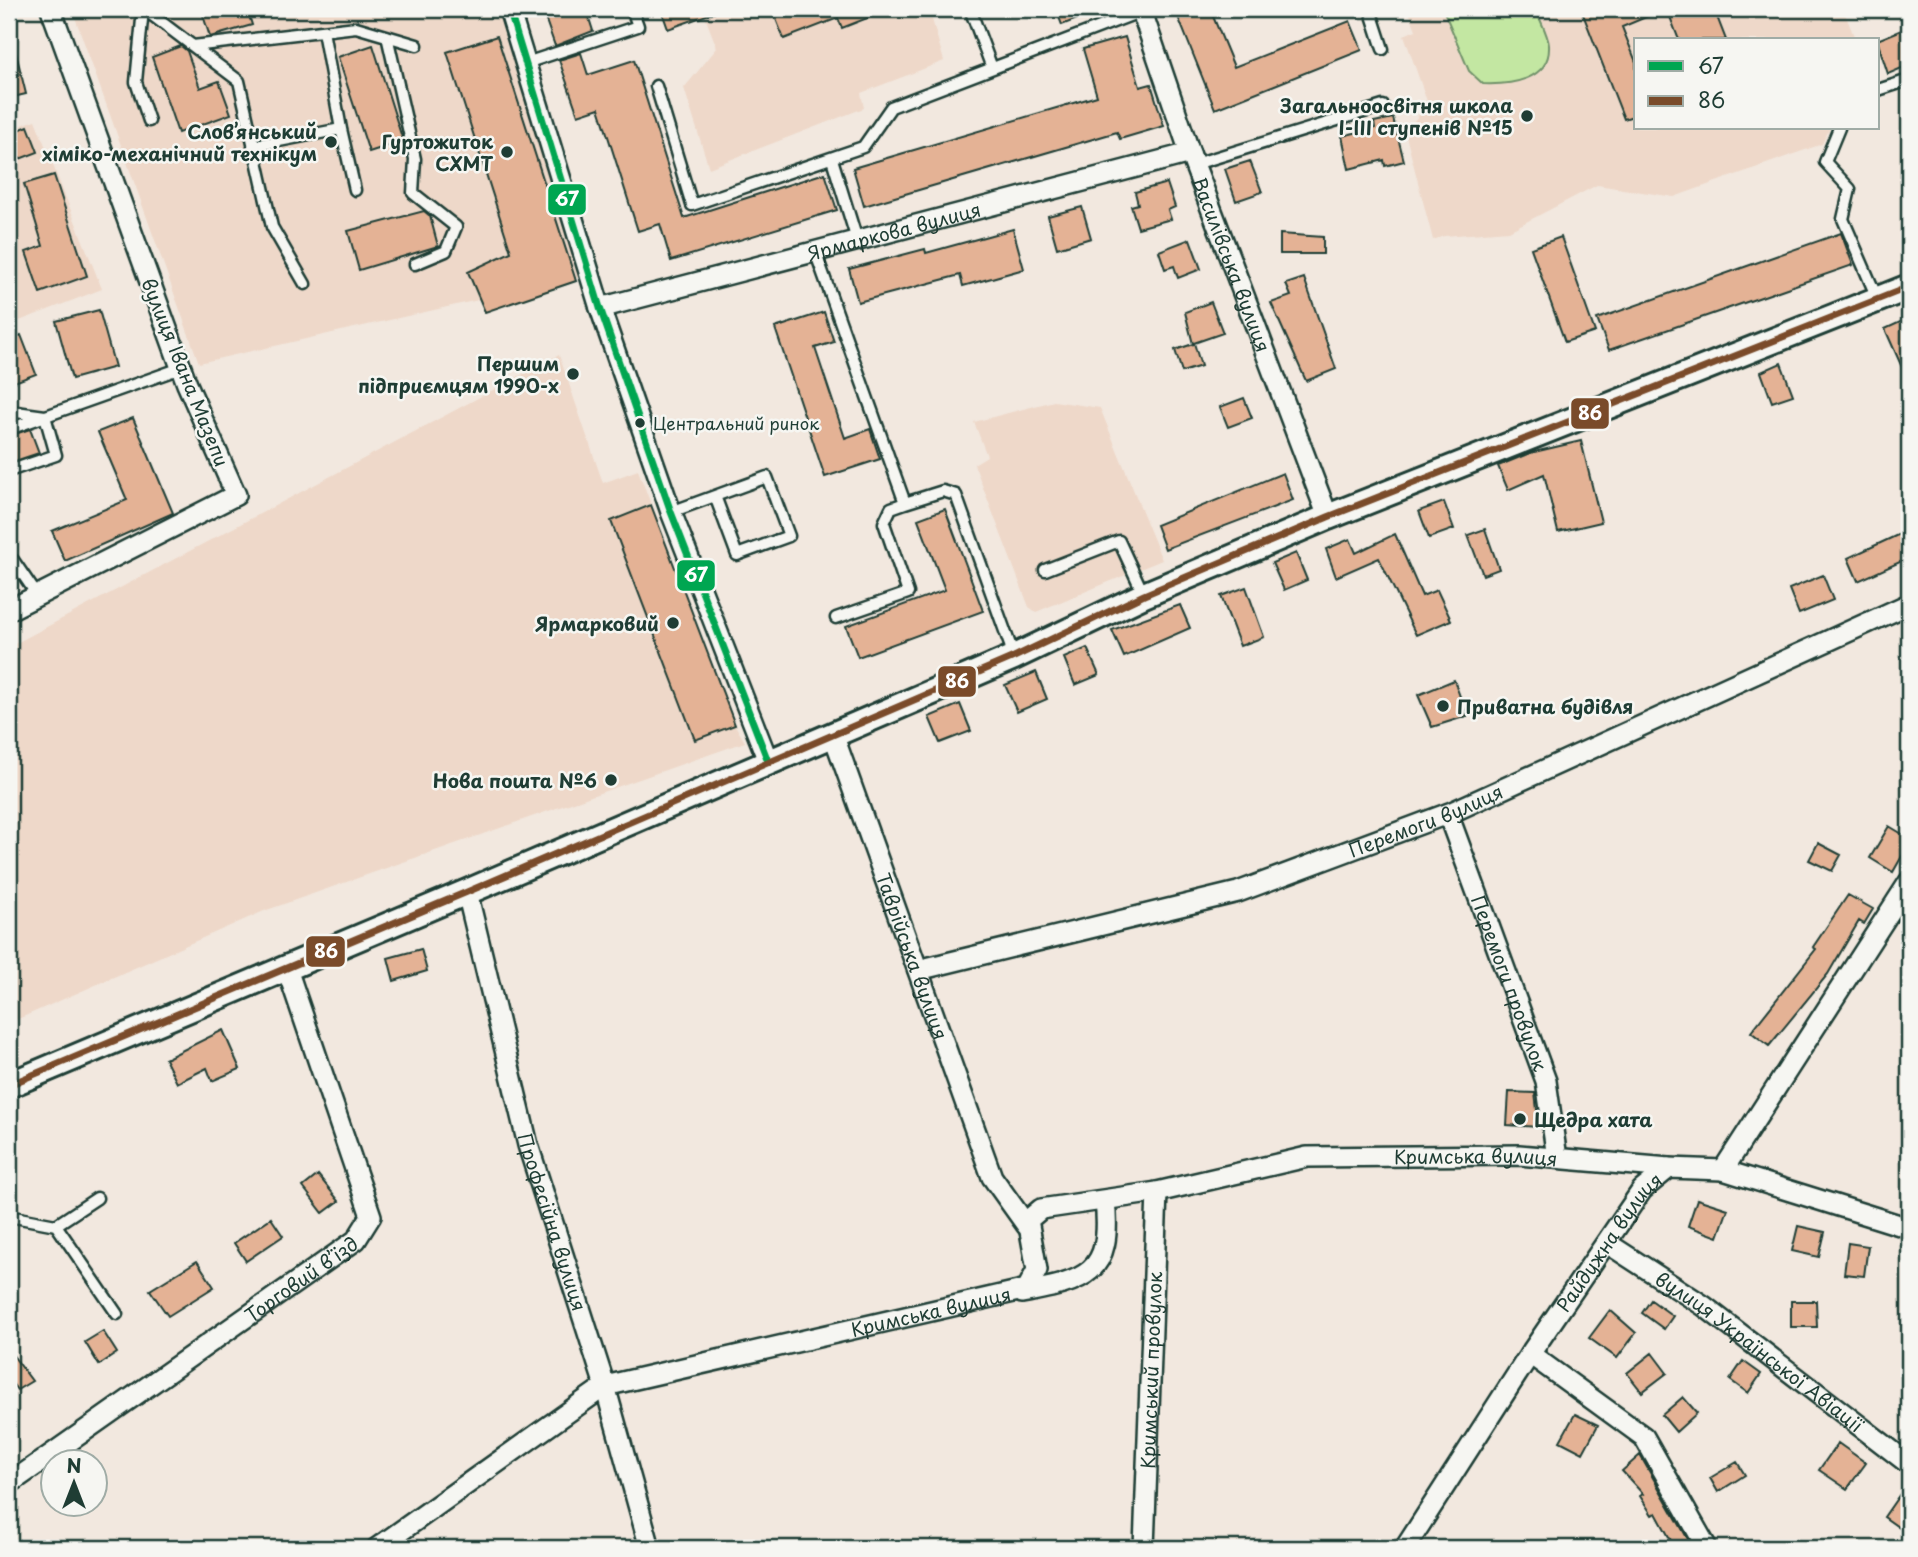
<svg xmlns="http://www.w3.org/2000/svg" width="1918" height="1557" font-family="'Playpen Sans',sans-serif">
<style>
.built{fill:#eed8c9}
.green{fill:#c3e7a2;stroke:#71926b;stroke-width:2}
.building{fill:#e4b295;stroke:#1f3d34;stroke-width:2}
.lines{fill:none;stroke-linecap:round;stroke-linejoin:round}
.service-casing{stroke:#1f3d34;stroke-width:15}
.minor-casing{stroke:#1f3d34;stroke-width:24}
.tertiary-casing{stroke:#1f3d34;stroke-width:30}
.service{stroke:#f6f6f2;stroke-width:10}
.minor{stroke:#f6f6f2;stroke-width:19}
.tertiary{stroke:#f6f6f2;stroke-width:24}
.bus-1-casing{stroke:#f6f6f2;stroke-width:12}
.bus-2-casing{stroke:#f6f6f2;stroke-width:12}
.bus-1{stroke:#00a651;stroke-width:7}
.bus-2{stroke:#7a4b2a;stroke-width:7}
.poi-dot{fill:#1f3d34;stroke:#f6f6f2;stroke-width:2.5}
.labels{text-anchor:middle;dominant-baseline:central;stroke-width:5;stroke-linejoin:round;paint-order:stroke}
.bus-label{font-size:17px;fill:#1f3d34;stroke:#f6f6f2;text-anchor:start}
.poi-label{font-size:19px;font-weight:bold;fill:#1f3d34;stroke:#f6f6f2;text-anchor:end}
.street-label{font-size:19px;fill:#1f3d34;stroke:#f6f6f2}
.line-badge{stroke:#f6f6f2;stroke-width:2.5}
.badge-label{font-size:19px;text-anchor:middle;font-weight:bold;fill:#fff}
</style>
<rect width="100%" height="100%" fill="#f2e8df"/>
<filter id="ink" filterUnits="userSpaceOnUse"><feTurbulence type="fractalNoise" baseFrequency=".0143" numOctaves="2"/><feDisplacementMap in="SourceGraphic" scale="14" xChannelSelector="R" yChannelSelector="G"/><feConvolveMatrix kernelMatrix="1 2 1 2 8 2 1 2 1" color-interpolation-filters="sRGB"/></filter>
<g filter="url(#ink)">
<!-- built -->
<path class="built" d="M72,9H500L585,276L199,363Z
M702,9H929L944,61L861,93L864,108L709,168L684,88L717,48Z
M1408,9H1843L1854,36L1841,40H1636V128H1830L1822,144L1674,197L1597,185L1509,231L1444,236L1433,240L1405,132L1428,104L1404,35L1416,30Z
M35,120L102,289L9,325V130Z
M559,355L603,483L638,470L735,725L745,742L264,911L9,1023V647Z
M1054,401L1100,408L1162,560L1036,612L1029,607L974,464L987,456L974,422Z"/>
<!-- green -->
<path class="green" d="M1443,9H1536C1539,19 1548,34 1549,45C1551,81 1509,85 1483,84L1469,71Z"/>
<!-- building -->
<path class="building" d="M201,9H247L252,25L210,37Z
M542,9H586L593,31L555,46Z
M661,9H718V11L668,29Z
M772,9H887L888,10L842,28L838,18L784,39Z
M1056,9H1102L1062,25Z
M1175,9H1210L1234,67L1350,21L1362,50L1215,109Z
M1581,9H1665L1622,27L1636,62V115L1624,119Z
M1667,9H1714L1726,40H1679Z
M1909,27V65L1888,74L1877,40Z
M497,36L576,281L485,312L468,272L511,252L447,52Z
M1125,37L1140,87L1151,84L1164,126L1120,139L1117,132L864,206L853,168L1097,96L1083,49Z
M14,45L26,94L9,98V46Z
M373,45L403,141L369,152L338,57Z
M181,46L187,51L200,88L219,81L231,114L178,133L152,57Z
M581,53L588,75L634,60L684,218L825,173L837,210L671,261L660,224L638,231L599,108L578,115L559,60Z
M1393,118L1404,161L1385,166L1384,160L1349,169L1342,136L1375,128L1374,122Z
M28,126L38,152L9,163V134Z
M1250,161L1262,192L1236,201L1225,169Z
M54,175L87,276L40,293L26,252L43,246L24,184Z
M1167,183L1175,207L1168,210L1171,219L1138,228L1131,206L1138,204L1135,192Z
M1082,207L1091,238L1057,248L1048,216Z
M424,211L430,216L438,246L359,270L348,231Z
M1013,229L1024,269L963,286L960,275L858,302L849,269L925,249L926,253Z
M1841,233L1853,265L1609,350L1597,319Z
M1280,234L1323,237V254H1280Z
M1561,237L1595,332L1565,342L1531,248Z
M1190,239L1201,269L1178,278L1174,266L1165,269L1159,251Z
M1304,278L1336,369L1306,381L1271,303L1291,296L1286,284Z
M1211,302L1223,333L1194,343L1201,366L1182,372L1175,350L1193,344L1185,312Z
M99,310L115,367L72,379L56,321Z
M824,312L834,342L815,348L845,438L870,429L880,459L825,477L775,328Z
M1909,318V383L1885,329Z
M21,335L36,374L9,384V340Z
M1781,363L1793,395L1772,402L1761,372Z
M1244,398L1252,418L1228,427L1220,407Z
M133,418L173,513L65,561L52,531L127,500L98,432Z
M30,429L39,453L9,463V436Z
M1581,441L1601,522L1558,532L1544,474L1508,490L1498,466L1530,453Z
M1283,473L1293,500L1165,549L1156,525Z
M1444,502L1454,529L1429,538L1419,511Z
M651,505L735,725L695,740L611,521Z
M945,509L983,611L858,657L846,626L945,590L918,519Z
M1485,529L1499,569L1483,575L1468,535Z
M1902,533L1909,558L1858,581L1848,558Z
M1395,534L1422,596L1437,590L1451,620L1416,635L1379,558L1336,577L1326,549L1350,539L1356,553Z
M1296,553L1307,580L1284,590L1272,563Z
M1823,575L1833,600L1799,614L1789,589Z
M1246,587L1264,637L1240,646L1221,596Z
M1180,605L1190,628L1124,657L1112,630Z
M1087,648L1099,675L1075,685L1064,658Z
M1036,672L1047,699L1017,712L1005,685Z
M1454,680L1467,716L1432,727L1418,695Z
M960,704L971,731L940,743L929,717Z
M1889,826L1909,838V844L1893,872L1870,858Z
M1818,843L1841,855L1832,871L1809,860Z
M1848,895L1873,909L1864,924L1859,921L1828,974L1769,1046L1751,1032L1816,949L1813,947Z
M421,949L427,971L394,981L388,958Z
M223,1030L240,1069L212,1081L207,1068L177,1083L165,1059Z
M1509,1092L1535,1093L1539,1127L1507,1125Z
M318,1175L339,1201L323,1213L303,1187Z
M1697,1199L1728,1209L1718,1237L1688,1226Z
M271,1218L283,1236L246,1261L234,1243Z
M1798,1226L1825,1232L1819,1257L1792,1251Z
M1848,1243L1868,1246L1864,1276L1844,1274Z
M197,1261L214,1287L168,1316L150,1290Z
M1651,1300L1673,1316L1664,1329L1642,1313Z
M1791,1301H1816L1817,1327H1791Z
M1610,1310L1636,1333L1617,1358L1589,1338Z
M103,1331L117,1353L99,1365L85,1342Z
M9,1350L32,1381L17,1390L9,1379Z
M1652,1353L1667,1373L1642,1392L1627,1373Z
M1743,1361L1761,1374L1748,1393L1730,1380Z
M1683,1397L1697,1413L1676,1432L1662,1415Z
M1575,1414L1598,1425L1583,1453L1560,1441Z
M1838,1443L1866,1463L1847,1489L1819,1470Z
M1640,1455L1693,1548H1675L1656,1513L1652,1515L1640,1496L1643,1494L1622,1471Z
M1737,1462L1745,1475L1718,1492L1710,1478Z
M1909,1481V1517L1901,1529L1884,1517Z"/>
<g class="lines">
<defs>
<path id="service" d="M143,9L136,82L149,121
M144,9L239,81L272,227L305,284
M970,9L992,68
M1370,9L1383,49
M387,36L415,159L413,193L456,227L446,251L415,264
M193,46L356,27L417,45
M526,63L638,26L632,9
M656,86L692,205L863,147L891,107L1142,11
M1878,90L1909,80
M1839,128L1825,162L1850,189L1843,219L1878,300
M341,129L355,190
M253,146L341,129L323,31
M832,159L857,240
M1195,164L1383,106
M815,251L905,503L943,491L956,495L1014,656
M9,411L45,416L56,455L9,471
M9,429L181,368
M671,512L767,477L789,536L737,555L715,496
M9,559L13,560L37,595
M1045,570L1119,541L1144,595
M836,618L908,593L884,523L891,508L905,503
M9,1216L56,1225L97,1198
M56,1225L117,1314"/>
<g id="minor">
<path d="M509,9L600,308L671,512L768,761"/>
<path id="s1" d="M1141,9L1190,153L1328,517"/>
<path id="s2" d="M600,308L1190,153"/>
<path d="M9,610L236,495L187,384L51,9"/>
<path id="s3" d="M833,734L992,1177L1027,1226"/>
<path id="s4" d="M1448,814L1546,1081L1557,1158"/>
<path id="s5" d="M467,892L528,1145L605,1386L650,1548"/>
<path id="s6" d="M918,970L1238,892L1452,812L1909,604"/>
<path d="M1723,1170L1909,1228"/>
<path id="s7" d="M1607,1243L1704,1306L1909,1464"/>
<path d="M1022,1293C1086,1281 1113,1274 1105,1201"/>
<path d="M1530,1354L1644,1437L1707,1548"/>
<path id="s8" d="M9,1484L356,1240L371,1216L287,969"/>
<path id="s9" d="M377,1548L605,1386L1027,1289L1037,1270L1028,1220L1041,1209L1157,1192L1307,1157L1519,1155L1669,1168"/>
<path id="s10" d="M1144,1548L1157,1192"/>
<path id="s11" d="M1405,1548L1530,1354L1642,1190L1669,1168L1723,1170L1909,882"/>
</g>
<path id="tertiary" d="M9,1085L467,892L1014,657L1144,595L1328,517L1909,287"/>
</defs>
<!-- service casing -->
<use href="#service" class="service-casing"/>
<!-- minor casing -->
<use href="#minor" class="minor-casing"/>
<!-- tertiary casing -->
<use href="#tertiary" class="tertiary-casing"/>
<!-- service -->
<use href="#service" class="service"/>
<!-- minor -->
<use href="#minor" class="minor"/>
<!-- tertiary -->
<use href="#tertiary" class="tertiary"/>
<defs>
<path id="bus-1" d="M509,9L600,308L671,512L768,761"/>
<path id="bus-2" d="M9,1085L467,892L1014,657L1144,595L1328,517L1909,287"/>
</defs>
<!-- bus-1 casing -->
<use href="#bus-1" class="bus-1-casing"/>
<!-- bus-2 casing -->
<use href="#bus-2" class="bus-2-casing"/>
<!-- bus-1 -->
<use href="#bus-1" class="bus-1"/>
<!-- bus-2 -->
<use href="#bus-2" class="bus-2"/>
</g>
</g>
<!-- markers -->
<g class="poi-dot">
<circle cx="1527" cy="116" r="7"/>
<circle cx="331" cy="142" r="7"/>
<circle cx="507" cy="152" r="7"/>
<circle cx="573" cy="374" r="7"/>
<circle cx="640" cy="423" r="6"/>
<circle cx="673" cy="623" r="7"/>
<circle cx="1443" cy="706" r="7"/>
<circle cx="611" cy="780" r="7"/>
<circle cx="1520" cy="1119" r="7"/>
</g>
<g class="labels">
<!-- bus labels -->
<g class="bus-label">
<text x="653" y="423">Центральний ринок</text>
</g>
<!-- poi labels -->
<g class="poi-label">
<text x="1513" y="105">Загальноосвітня школа<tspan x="1513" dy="22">І-ІІІ ступенів №15</tspan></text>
<text x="317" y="131">Слов’янський<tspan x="317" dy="22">хіміко-механічний технікум</tspan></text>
<text x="493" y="141">Гуртожиток<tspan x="493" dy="22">СХМТ</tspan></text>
<text x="559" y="363">Першим<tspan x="559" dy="22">підприємцям 1990-х</tspan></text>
<text x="659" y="623">Ярмарковий</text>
<text x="1457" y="706" text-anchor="start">Приватна будівля</text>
<text x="597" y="780">Нова пошта №6</text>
<text x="1534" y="1119" text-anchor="start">Щедра хата</text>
</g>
<!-- street labels -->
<g class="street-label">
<text stroke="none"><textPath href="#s2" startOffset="304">Ярмаркова вулиця</textPath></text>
<text stroke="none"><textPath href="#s1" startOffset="271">Василівська вулиця</textPath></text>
<text transform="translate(186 372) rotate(68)">вулиця Івана Мазепи</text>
<text stroke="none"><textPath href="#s6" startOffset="530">Перемоги вулиця</textPath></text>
<text stroke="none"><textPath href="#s3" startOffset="236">Таврійська вулиця</textPath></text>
<text stroke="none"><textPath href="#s4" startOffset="180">Перемоги провулок</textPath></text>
<text stroke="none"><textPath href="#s9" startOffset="1242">Кримська вулиця</textPath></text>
<text stroke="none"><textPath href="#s5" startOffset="341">Професійна вулиця</textPath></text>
<text stroke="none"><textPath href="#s11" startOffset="368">Райдужна вулиця</textPath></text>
<text stroke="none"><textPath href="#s8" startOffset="357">Торговий в’їзд</textPath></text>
<text stroke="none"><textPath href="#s9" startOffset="614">Кримська вулиця</textPath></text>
<text stroke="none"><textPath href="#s7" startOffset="187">вулиця Української Авіації</textPath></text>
<text stroke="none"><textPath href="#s10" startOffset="178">Кримський провулок</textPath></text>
</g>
</g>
<g class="line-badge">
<rect x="547" y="183" width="40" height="33" rx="7" fill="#00a651"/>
<rect x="1570" y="397" width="40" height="33" rx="7" fill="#7a4b2a"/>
<rect x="676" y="559" width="40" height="33" rx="7" fill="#00a651"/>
<rect x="937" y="665" width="40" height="33" rx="7" fill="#7a4b2a"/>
<rect x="305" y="935" width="41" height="33" rx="7" fill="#7a4b2a"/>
</g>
<g class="badge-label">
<text x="567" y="206">67</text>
<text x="1590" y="420">86</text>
<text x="696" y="582">67</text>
<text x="957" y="688">86</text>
<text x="326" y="958">86</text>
</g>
<!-- margin -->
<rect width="1918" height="1557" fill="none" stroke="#f6f6f2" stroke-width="35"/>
<rect x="18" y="18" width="1883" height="1522" fill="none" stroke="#1f3d34" stroke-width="2.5" filter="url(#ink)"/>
<!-- legend -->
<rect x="1634" y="38" width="245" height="91" fill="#f6f6f2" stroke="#a0aca6" stroke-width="2"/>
<rect x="1648" y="61" width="35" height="10" fill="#00a651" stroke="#a0aca6" stroke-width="2"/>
<text x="1698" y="74" font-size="21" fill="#1f3d34">67</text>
<rect x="1648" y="96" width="35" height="10" fill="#7a4b2a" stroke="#a0aca6" stroke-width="2"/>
<text x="1698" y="108" font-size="21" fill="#1f3d34">86</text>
<!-- north arrow -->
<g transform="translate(74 1483)"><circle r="33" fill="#f6f6f2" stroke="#a0aca6" stroke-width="2"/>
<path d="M0-5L12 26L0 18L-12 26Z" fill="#1f3d34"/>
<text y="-10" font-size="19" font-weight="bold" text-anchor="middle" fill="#1f3d34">N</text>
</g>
</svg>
